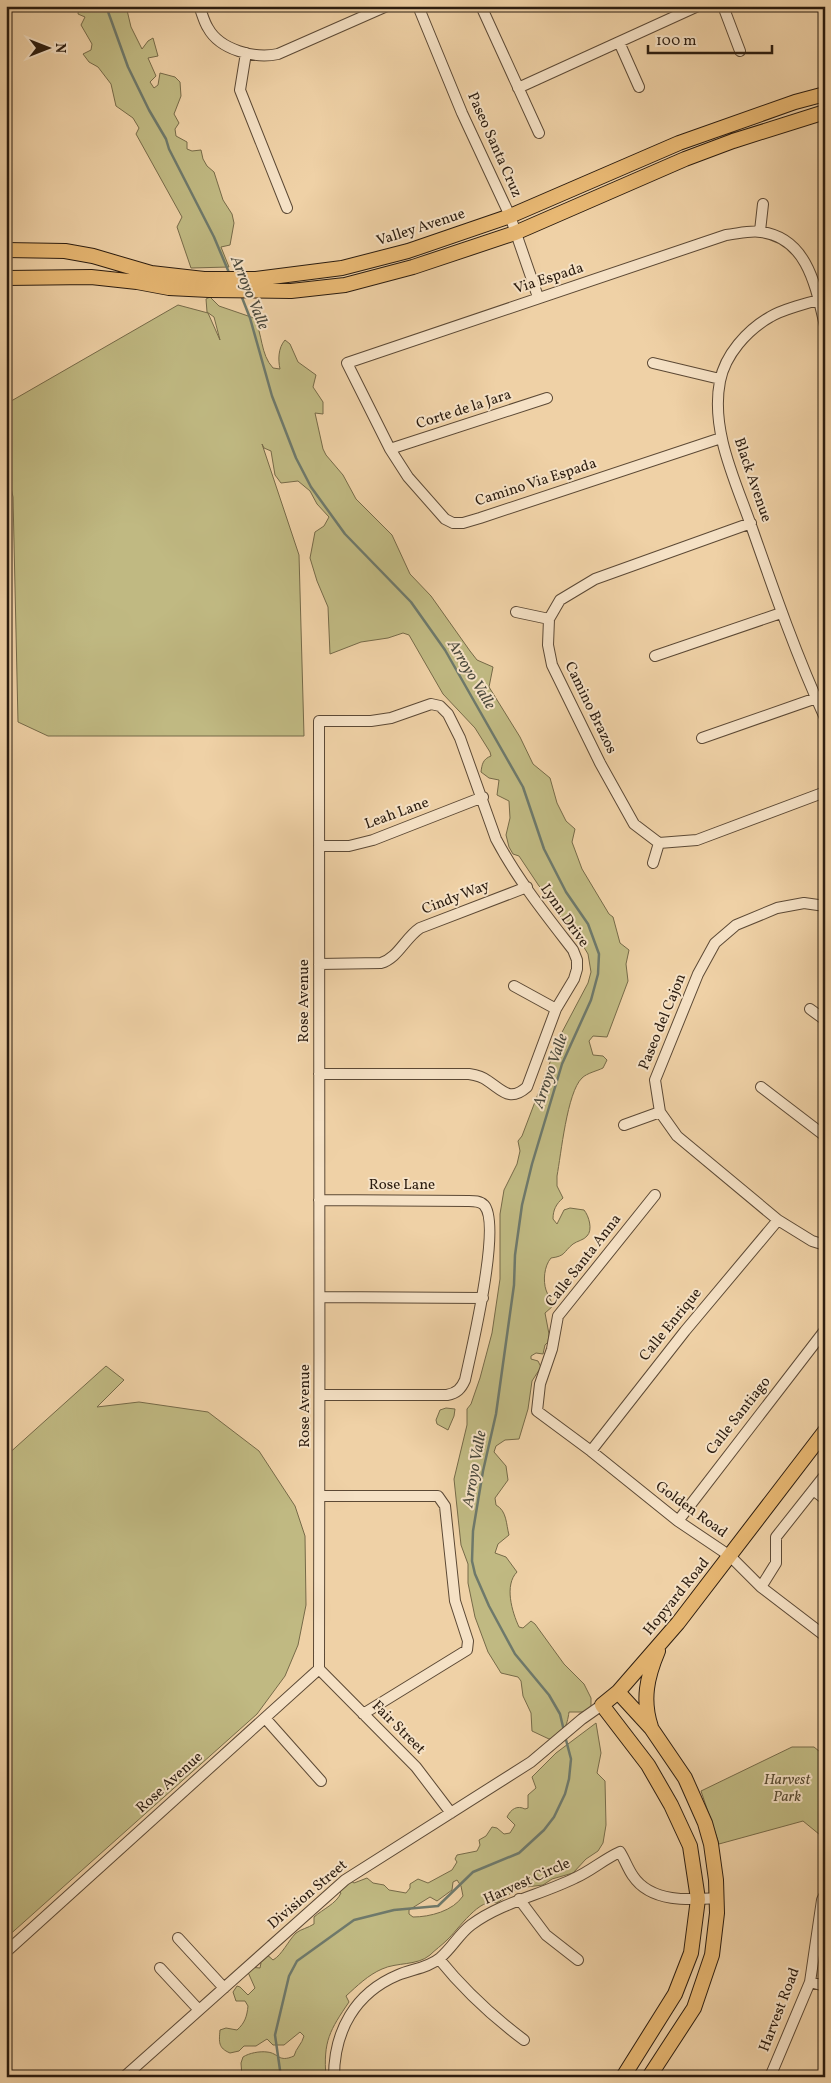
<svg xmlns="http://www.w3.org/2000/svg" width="831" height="2083" font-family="Vollkorn,serif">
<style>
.green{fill:#c0b982;stroke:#766a48;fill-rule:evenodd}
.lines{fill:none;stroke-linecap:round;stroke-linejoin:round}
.stream{stroke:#6e796b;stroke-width:2.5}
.minor-casing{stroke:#5c4935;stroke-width:12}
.major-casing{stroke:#2b1c0f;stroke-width:16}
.minor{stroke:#f5e1c5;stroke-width:10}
.major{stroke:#e8b873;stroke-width:14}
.labels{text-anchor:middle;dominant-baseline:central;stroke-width:4;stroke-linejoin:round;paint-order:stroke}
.street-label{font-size:15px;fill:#2b1c0f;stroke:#f5e1c5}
.park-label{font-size:15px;font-style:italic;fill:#584b32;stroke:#f5e1c5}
.water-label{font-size:16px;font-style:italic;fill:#4c4a3d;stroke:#f5e1c5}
</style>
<rect width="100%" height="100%" fill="#efd1a6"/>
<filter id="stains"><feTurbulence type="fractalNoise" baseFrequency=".004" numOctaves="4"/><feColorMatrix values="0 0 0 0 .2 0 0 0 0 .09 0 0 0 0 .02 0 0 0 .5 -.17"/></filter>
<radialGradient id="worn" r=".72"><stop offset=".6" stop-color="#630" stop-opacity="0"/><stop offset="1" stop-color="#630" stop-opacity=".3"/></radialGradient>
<!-- green -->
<path class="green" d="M79,6H126L131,27L142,49L148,41L153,38L158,56L148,58L156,76L150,82L154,88L158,85L160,73L175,77L180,82L181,96L174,114L179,123L175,129L176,136L187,142V149L192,151L201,150L203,159L207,166L214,172L223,200L232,214L234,223L230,245L221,247L229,267L191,268L177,227L182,217L136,134L139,128L133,118L116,106L111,84L98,67L89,62L83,54L91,50L92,44L81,25L85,17L78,14Z
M210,297L219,306L254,318C263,334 260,354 273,368L280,369C278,360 278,348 285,340L290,344L298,362L316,375L313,387L323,402V414L315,413L323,449L326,455L343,475L356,499L392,535L410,574L431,596L470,651L477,660L493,667L489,687L520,737L533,764L550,778L557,803L566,821L575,829L572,842L582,869L609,914L613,917L620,943L629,950L626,964L628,981L607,1037L593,1036L589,1041L593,1055L603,1056L607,1060L603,1068C597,1071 587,1073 582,1078C567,1092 561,1155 557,1176V1186L563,1198C556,1204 553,1210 553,1219L557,1224L564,1210L570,1208L584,1210C589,1216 593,1230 587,1236C584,1240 577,1241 573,1244C563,1252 566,1256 551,1258C544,1266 543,1281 546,1290C548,1296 551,1300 553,1306L545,1313L549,1334L548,1342L545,1345L543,1354L536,1353L531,1356V1359L538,1361L541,1367L532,1381L528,1409L519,1439L505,1440L496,1446L494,1452L506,1466L508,1480L495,1498L496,1505C507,1511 506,1524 509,1535L498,1544L495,1553L506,1557L517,1572C504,1585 512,1612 519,1627L523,1628L531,1621L535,1624L564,1664L584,1684L591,1698V1707L586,1712H569C567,1726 564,1735 549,1739L532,1731L531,1713L523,1696L521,1681L518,1677L501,1673L488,1652L475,1617L468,1583V1564L461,1545L454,1479L467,1425V1409L471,1404L480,1378L492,1333L500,1279V1214L504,1190L517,1164L520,1151L518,1141L522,1136L560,1036L588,983L591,972L588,954L576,934L560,916L551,898L539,886L519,856L513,854L509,847L506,835L510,818L509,801L497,795L499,780L489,778L481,772C482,764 483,759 491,756L490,752L475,728L443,694L409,635L403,633L388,638L361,642L330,654L328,607L317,581L310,558L315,532L324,526L329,517L317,504L310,491L298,481L281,483L275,475L271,451L264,448L262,444L299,555L304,736H48L18,722L13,497L6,465V404L178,305L208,313L220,340L214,317L207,312L206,299Z
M106,1366L124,1380L97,1407L139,1402L208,1412L259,1451L295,1506L305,1536L306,1605L298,1645L285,1676L257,1714L6,1938V1456Z
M446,1408L455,1409L454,1416L448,1430L437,1424L436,1420L440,1410Z
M596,1723L601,1753L597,1773L605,1781L606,1825L603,1843L598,1851L586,1859L573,1873L552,1879L543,1885L518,1888L497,1903C480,1896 458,1930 447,1940C442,1945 435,1950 430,1955C417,1966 397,1962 382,1969C368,1975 357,1986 346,1996L349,2002C330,2030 323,2041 326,2077H242L241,2063L243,2057C249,2053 260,2051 267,2052C279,2053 278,2063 294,2056C296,2048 302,2044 304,2036L300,2032L284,2045H273L267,2039L256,2046H244L239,2051L230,2053C218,2048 219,2042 220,2030L226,2028L237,2030C245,2023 247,2016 248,2006L245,2001H236L233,1992L237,1986L240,1987L248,1995L255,1988L247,1970L249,1967L260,1968L261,1963L256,1961L265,1953L273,1960C282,1955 288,1941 296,1933C301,1929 308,1928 314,1924V1917C323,1909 336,1904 341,1893L336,1889L351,1881L354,1883L367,1878L373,1883L384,1885L389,1890L406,1893L410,1888V1884L418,1879L428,1883L452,1870L457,1862L455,1859L457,1855L477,1851L480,1845L479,1840L486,1836L492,1827L497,1828L504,1834L510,1833L515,1825L507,1817C511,1809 517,1805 525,1809L528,1808V1795L536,1788L532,1777L556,1753ZM457,1880L461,1886L463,1896C453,1911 430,1917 413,1917L409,1914V1910L430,1897L437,1901L452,1890L453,1882Z
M792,1747H814L825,1756V1839L803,1821L719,1844L701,1791Z"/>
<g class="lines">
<!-- stream -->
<path class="stream" d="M106,6L128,67L149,110L166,139L169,149L214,237L230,275
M241,295L250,318L272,396L296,458L311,487L345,534L411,602L445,650L523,787L544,849L566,892L588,924L599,954L598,974L591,1000L562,1064L532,1164L522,1205L515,1255L514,1285L496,1414L483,1471L473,1531L472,1561L475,1574L489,1606L515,1654L549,1695L560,1714L564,1731
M281,2077L275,2035L289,1976L297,1961L354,1920L394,1910L438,1906L473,1872L519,1853L544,1830L554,1817L565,1794L569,1779L571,1759L565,1736"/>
<defs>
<path id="minor" d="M199,6C202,13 204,22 208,28C220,50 255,59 278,54L387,6
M418,6L462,113L510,216L538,297
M481,6L539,133
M723,6L740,51
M619,42L639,87
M246,53L240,90L287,208
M518,88L698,6
M760,231L763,204
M823,299C810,302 781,310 770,317C747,330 725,355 720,381C710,432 737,484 753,531C775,594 797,657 825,718
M653,363L720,379
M721,438L480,518L463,523H453L445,519L408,477L390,449L347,363L726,235C737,234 750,230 761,232C808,238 816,288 825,326
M390,449L547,398
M751,523L595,579L560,600L549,619L548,645L552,665L600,763L634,824L659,843L697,840L825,792
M516,612L549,619
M655,656L781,613
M702,738L825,695
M319,846H349L373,840L483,797
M653,863L659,843
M825,906L804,903L777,908L736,925L715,943L698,974L655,1080L660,1112L677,1136L778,1220L812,1241L825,1245
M319,964L381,963C398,958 405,938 420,928L527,887
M514,986L556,1009
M810,1009L825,1020
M761,1087L825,1136
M624,1125L660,1112
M655,1195L558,1316L552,1349L540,1384L537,1411L591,1451L678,1521L730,1556L761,1587L825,1636
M319,1200L469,1201C474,1201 480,1201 484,1205C502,1224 471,1352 465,1380C461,1389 457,1393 447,1395H320
M320,1297L483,1298
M591,1451L685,1331L778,1220
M813,1490L825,1499
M320,1496H438L445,1506L455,1601L468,1641L467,1650L363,1714
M678,1521L825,1330
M761,1587L776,1563V1537L825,1475
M319,1669L416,1767L451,1813
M265,1718L321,1781
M519,1899L546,1935L578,1960
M178,1938L224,1988
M6,1952L319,1669C320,1353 319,1037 319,721H371L391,718L431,704L440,706L448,714L460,738L496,839C517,879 546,915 573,950L577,960V969L574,979L556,1009L527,1087C510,1102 503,1091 488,1081C483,1077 476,1075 469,1074H319
M439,1959C464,1990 492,2016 524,2040
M160,1968L199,2010
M810,1982L825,1986
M124,2077L345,1880L531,1762L582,1719L602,1705
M334,2077C334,2031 355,1993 398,1975C412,1969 428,1968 440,1958C452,1948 459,1934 471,1925C502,1902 541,1895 575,1878C591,1871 604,1859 620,1852C625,1860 628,1869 633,1876C651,1903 690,1900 717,1898
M770,2077L810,1982L822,1900L825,1894"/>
<path id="major" d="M6,250L65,251L93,256L151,273L204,279H256L342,268L408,251L510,216L679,143L795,102L825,94
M6,278L91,277L137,282L169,288L209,290L291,291L345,285L413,267L515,233L685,159L733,141L825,112
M618,1692L651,1728L685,1778L705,1823L711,1844L716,1880L717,1913L712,1955L694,2008L649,2077
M651,1727C642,1700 647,1677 658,1651
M623,2077L675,1994L691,1953L698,1899L690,1846L671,1805L648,1765L602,1705L618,1692L678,1623L825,1431"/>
</defs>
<!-- minor casing -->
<use href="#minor" class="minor-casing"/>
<!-- major casing -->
<use href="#major" class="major-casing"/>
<!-- minor -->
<use href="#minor" class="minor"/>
<!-- major -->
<use href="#major" class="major"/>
</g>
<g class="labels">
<!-- street labels -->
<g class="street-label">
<text transform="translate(494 145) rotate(66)">Paseo Santa Cruz</text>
<text transform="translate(421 228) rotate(-18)">Valley Avenue</text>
<text transform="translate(549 279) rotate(-18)">Via Espada</text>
<text transform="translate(464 410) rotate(-18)">Corte de la Jara</text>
<text transform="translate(752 480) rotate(71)">Black Avenue</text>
<text transform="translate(536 483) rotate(-18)">Camino Via Espada</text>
<text transform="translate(590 708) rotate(64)">Camino Brazos</text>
<text transform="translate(397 814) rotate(-20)">Leah Lane</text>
<text transform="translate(456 898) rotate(-21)">Cindy Way</text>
<text transform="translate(564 916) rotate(55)">Lynn Drive</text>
<text transform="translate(304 1001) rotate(-90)">Rose Avenue</text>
<text transform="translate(663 1022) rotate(-68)">Paseo del Cajon</text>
<text x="402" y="1185">Rose Lane</text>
<text transform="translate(584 1261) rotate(-52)">Calle Santa Anna</text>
<text transform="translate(671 1325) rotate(-51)">Calle Enrique</text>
<text transform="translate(305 1406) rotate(-90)">Rose Avenue</text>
<text transform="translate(739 1416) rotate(-52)">Calle Santiago</text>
<text transform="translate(691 1510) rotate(36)">Golden Road</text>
<text transform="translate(677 1597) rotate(-51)">Hopyard Road</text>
<text transform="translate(398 1728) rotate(45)">Fair Street</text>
<text transform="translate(170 1783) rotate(-42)">Rose Avenue</text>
<text transform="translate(527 1882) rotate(-24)">Harvest Circle</text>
<text transform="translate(308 1895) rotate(-40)">Division Street</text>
<text transform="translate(780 2010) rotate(-69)">Harvest Road</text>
</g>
<!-- park labels -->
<g class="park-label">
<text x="787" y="1780">Harvest<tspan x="787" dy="17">Park</tspan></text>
</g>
<!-- water labels -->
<g class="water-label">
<text transform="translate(249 293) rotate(68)">Arroyo Valle</text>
<text transform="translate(471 675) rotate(59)">Arroyo Valle</text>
<text transform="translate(551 1071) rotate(-71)">Arroyo Valle</text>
<text transform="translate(475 1469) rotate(-80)">Arroyo Valle</text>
</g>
</g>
<!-- margin -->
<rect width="831" height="2083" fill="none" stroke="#efd1a6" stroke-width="25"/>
<rect x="8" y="8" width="816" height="2068" fill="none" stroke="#2b1c0f" stroke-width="2.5"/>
<rect x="12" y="12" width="806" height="2058" fill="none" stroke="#2b1c0f"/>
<!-- north arrow -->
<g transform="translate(48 48) rotate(90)" stroke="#f5e1c5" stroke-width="4" paint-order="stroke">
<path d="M0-4L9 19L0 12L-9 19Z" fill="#2b1c0f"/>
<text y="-8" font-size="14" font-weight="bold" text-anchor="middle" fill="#2b1c0f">N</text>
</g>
<!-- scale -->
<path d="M648 45v8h124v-8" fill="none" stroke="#2b1c0f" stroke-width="2.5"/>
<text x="656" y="45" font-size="15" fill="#2b1c0f" stroke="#f5e1c5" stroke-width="4" paint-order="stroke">100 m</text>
<rect width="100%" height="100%" filter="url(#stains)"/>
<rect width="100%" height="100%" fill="url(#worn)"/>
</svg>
